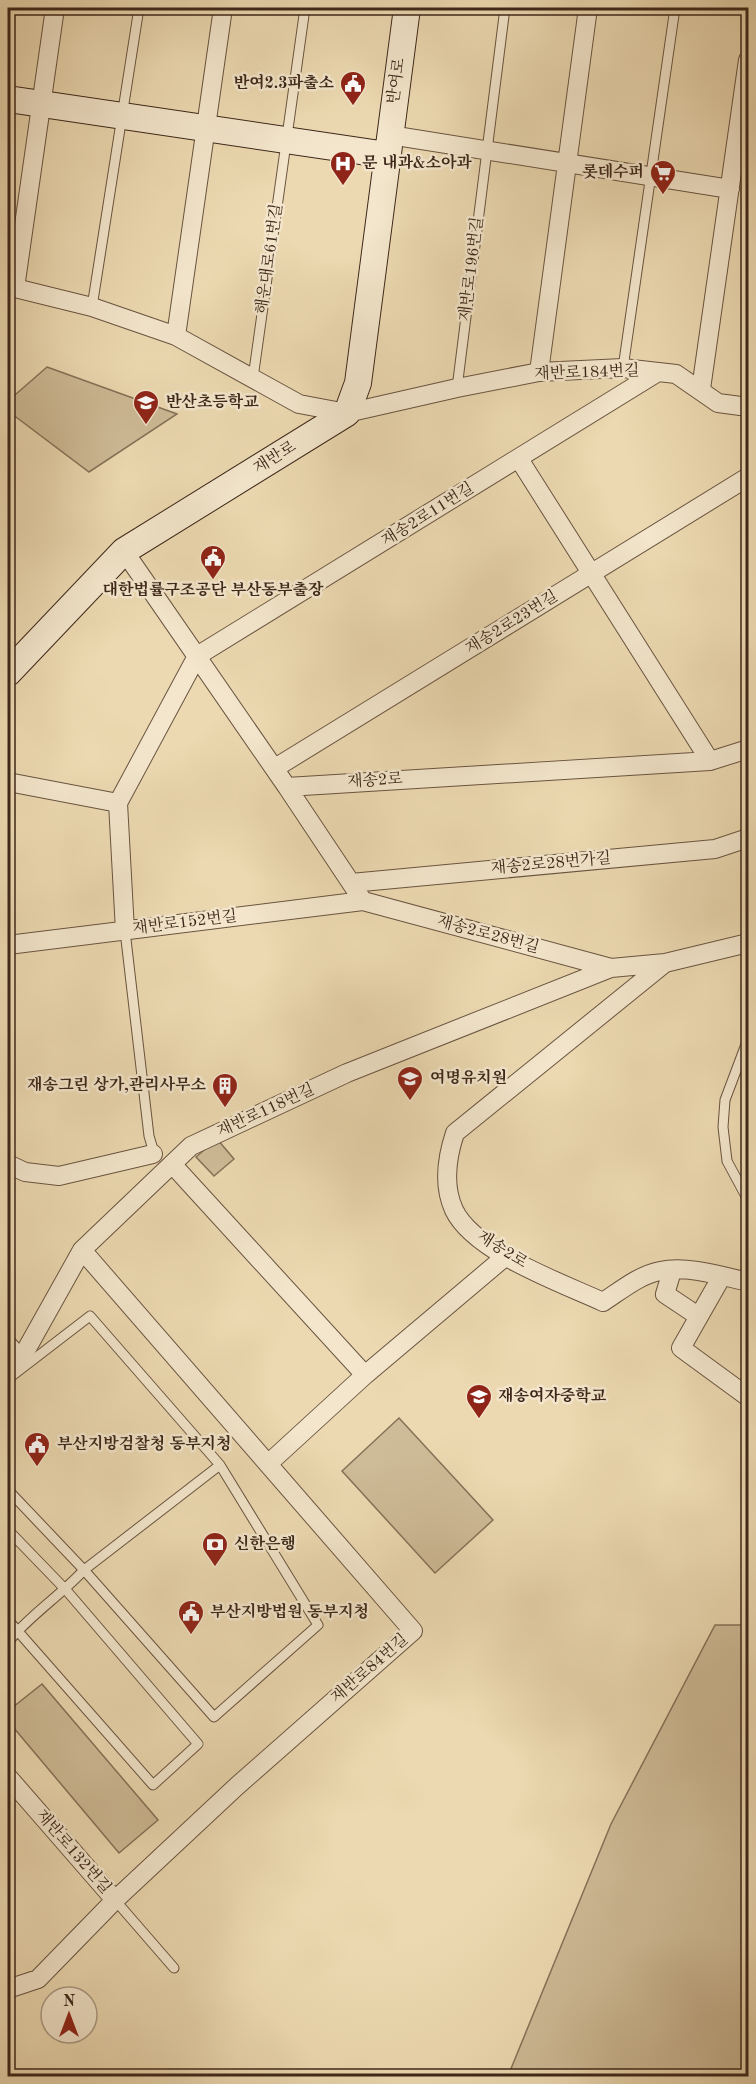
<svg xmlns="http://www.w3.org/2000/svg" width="756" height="2084" font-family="'Old Standard TT','Noto Serif KR',serif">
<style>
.green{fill:#cebb97;stroke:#867158;stroke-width:1.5}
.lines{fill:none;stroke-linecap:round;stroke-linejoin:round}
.service-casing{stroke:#695440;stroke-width:11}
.minor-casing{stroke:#695440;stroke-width:20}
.secondary-casing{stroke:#3d271a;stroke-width:28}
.service{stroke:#f3e6cc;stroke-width:9}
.minor{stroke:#f3e6cc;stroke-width:18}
.secondary{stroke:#f3e6cc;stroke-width:26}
.labels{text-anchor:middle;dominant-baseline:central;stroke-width:5;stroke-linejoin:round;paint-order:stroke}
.street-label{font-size:16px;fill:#3d271a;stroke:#f3e6cc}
.poi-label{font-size:16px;font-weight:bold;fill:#3d271a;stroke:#f3e6cc;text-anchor:start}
</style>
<rect width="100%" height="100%" fill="#ecd9b1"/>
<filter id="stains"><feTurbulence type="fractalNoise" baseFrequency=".00333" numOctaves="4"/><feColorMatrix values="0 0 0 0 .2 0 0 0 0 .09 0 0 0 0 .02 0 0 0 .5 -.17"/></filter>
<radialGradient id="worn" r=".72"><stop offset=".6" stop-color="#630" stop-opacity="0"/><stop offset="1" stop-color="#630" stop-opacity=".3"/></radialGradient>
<!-- green -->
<path class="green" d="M47,367L177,414L89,472L8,411V401Z
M217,1139L234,1159L214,1176L196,1157Z
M399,1418L493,1520L435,1573L342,1471Z
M715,1625H748V2076H508L611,1824Z
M42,1684L158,1820L119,1853L8,1721V1711Z"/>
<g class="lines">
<defs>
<path id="service" d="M92,307L139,8
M623,368L675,8
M253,378L305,8
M457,388L505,8
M125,931L149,1136L155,1156
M748,1039L725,1100L723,1127L727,1161L748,1200
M8,1379L90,1316L220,1465L318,1625L214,1717L84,1570L8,1490
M8,1530L66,1590L198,1744L153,1785L8,1620
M8,1642C30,1615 60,1596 84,1570L220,1465
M115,1900L174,1968"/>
<path id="minor" d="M390,135L730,189
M15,288L55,8
M8,290L15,288L92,307L176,336L299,404L347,413L457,388L539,372L623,368L676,374L718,403L748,407
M176,336L223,8
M539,372L588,8
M701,389L748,60
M519,459L710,761
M124,551L287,787L710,761L748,749
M275,768L748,477
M8,782L118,803
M287,787L363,901L611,968L665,963L748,943
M351,883L715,849L748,838
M125,931L118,803L197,656L658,372
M8,945L363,901
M665,963L455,1133C447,1157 443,1186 454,1210C474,1252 562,1283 603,1302C620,1291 639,1275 660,1271C687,1265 722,1276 748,1282
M8,1164L25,1172L59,1176L153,1154
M172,1164L365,1375
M672,1271L665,1294L698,1316
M722,1276L681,1348L748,1397
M8,1345L21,1359
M8,1366L21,1359L82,1250L191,1146L347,1073L611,968
M269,1463L365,1375L506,1256
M8,1777L115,1900
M8,1989L38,1979L115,1900L237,1786L413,1631L82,1250"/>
<path id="secondary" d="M8,99L387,155
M8,673L124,551L347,413L358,383L407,8"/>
</defs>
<!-- service casing -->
<use href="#service" class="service-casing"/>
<!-- minor casing -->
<use href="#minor" class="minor-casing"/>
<!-- secondary casing -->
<use href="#secondary" class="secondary-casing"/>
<!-- service -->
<use href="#service" class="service"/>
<!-- minor -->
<use href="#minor" class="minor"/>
<!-- secondary -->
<use href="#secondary" class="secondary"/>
</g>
<!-- icons -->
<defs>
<symbol id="civic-pin" viewBox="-11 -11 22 30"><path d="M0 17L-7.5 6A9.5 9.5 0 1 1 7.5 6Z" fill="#8f2418" stroke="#f3e6cc"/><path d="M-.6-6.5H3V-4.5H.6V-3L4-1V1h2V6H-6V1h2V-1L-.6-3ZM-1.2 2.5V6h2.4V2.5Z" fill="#fff"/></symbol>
<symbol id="hospital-pin" viewBox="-11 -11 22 30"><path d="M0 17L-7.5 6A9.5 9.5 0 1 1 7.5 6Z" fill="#8f2418" stroke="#f3e6cc"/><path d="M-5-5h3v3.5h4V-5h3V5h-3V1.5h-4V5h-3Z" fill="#fff"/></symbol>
<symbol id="supermarket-pin" viewBox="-11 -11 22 30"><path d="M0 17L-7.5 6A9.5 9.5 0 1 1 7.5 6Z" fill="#8f2418" stroke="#f3e6cc"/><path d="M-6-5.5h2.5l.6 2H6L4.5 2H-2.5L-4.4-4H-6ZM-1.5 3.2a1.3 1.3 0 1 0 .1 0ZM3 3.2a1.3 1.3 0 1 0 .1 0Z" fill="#fff"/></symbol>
<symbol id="school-pin" viewBox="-11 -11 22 30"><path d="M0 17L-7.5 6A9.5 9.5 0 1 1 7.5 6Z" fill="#8f2418" stroke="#f3e6cc"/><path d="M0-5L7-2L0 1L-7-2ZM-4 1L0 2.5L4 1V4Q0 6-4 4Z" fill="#fff"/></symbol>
<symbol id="building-pin" viewBox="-11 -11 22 30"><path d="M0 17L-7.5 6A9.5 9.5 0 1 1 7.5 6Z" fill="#8f2418" stroke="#f3e6cc"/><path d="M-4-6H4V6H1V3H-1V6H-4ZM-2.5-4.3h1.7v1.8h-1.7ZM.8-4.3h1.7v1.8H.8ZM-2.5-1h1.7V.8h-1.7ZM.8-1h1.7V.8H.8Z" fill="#fff"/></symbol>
<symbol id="bank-pin" viewBox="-11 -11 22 30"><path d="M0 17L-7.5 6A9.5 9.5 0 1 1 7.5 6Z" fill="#8f2418" stroke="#f3e6cc"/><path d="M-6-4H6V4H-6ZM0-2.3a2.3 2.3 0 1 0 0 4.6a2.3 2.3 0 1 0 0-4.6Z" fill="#fff"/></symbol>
</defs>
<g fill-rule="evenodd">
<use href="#civic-pin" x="338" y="69" width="30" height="40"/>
<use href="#hospital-pin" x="328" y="149" width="30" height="40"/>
<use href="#supermarket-pin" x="648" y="158" width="30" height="40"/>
<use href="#school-pin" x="131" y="388" width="30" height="40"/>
<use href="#civic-pin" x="198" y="543" width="30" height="40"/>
<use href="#school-pin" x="395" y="1064" width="30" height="40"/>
<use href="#building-pin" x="210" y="1071" width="30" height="40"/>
<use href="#school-pin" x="464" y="1382" width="30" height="40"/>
<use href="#civic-pin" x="22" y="1430" width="30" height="40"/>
<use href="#bank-pin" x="200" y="1530" width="30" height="40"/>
<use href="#civic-pin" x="176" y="1598" width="30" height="40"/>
</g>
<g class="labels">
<!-- street labels -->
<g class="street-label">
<text transform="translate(397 81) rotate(-82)">반여로</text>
<text transform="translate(270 259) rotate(-82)">해운대로61번길</text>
<text transform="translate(472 269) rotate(-83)">재반로196번길</text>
<text transform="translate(587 373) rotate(-2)">재반로184번길</text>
<text transform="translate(275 458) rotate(-32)">재반로</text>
<text transform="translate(428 515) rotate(-32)">재송2로11번길</text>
<text transform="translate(512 623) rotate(-32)">재송2로23번길</text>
<text transform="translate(375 781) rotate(-3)">재송2로</text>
<text transform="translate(551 864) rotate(-5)">재송2로28번가길</text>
<text transform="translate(185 923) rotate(-7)">재반로152번길</text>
<text transform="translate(488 935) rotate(15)">재송2로28번길</text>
<text transform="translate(266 1111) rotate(-25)">재반로118번길</text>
<text transform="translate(502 1250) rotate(32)">재송2로</text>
<text transform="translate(370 1669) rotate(-41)">재반로84번길</text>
<text transform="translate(73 1852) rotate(49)">재반로132번길</text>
</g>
<!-- poi labels -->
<g class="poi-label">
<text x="334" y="84" text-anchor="end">반여2.3파출소</text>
<text x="362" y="164">문 내과&amp;소아과</text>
<text x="644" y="173" text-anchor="end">롯데수퍼</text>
<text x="166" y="403">반산초등학교</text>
<text x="213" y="591" text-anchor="middle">대한법률구조공단 부산동부출장</text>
<text x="430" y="1079">여명유치원</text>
<text x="206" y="1086" text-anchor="end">재송그린 상가,관리사무소</text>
<text x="498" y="1397">재송여자중학교</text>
<text x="57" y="1445">부산지방검찰청 동부지청</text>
<text x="234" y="1545">신한은행</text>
<text x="210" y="1613">부산지방법원 동부지청</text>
</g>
</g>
<!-- margin -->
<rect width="756" height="2084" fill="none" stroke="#ecd9b1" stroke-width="30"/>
<rect x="9" y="9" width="738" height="2066" fill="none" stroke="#3d271a" stroke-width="3"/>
<rect x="15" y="15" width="726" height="2054" fill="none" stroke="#3d271a" stroke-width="1.5"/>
<!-- north arrow -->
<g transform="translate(69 2015)"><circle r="28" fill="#f3e6cc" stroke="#aa9a85" stroke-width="1.5"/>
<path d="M0-4.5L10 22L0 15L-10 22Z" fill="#8f2418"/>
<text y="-9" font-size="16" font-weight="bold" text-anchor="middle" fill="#3d271a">N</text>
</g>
<rect width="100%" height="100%" filter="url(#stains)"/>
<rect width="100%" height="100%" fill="url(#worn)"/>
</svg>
